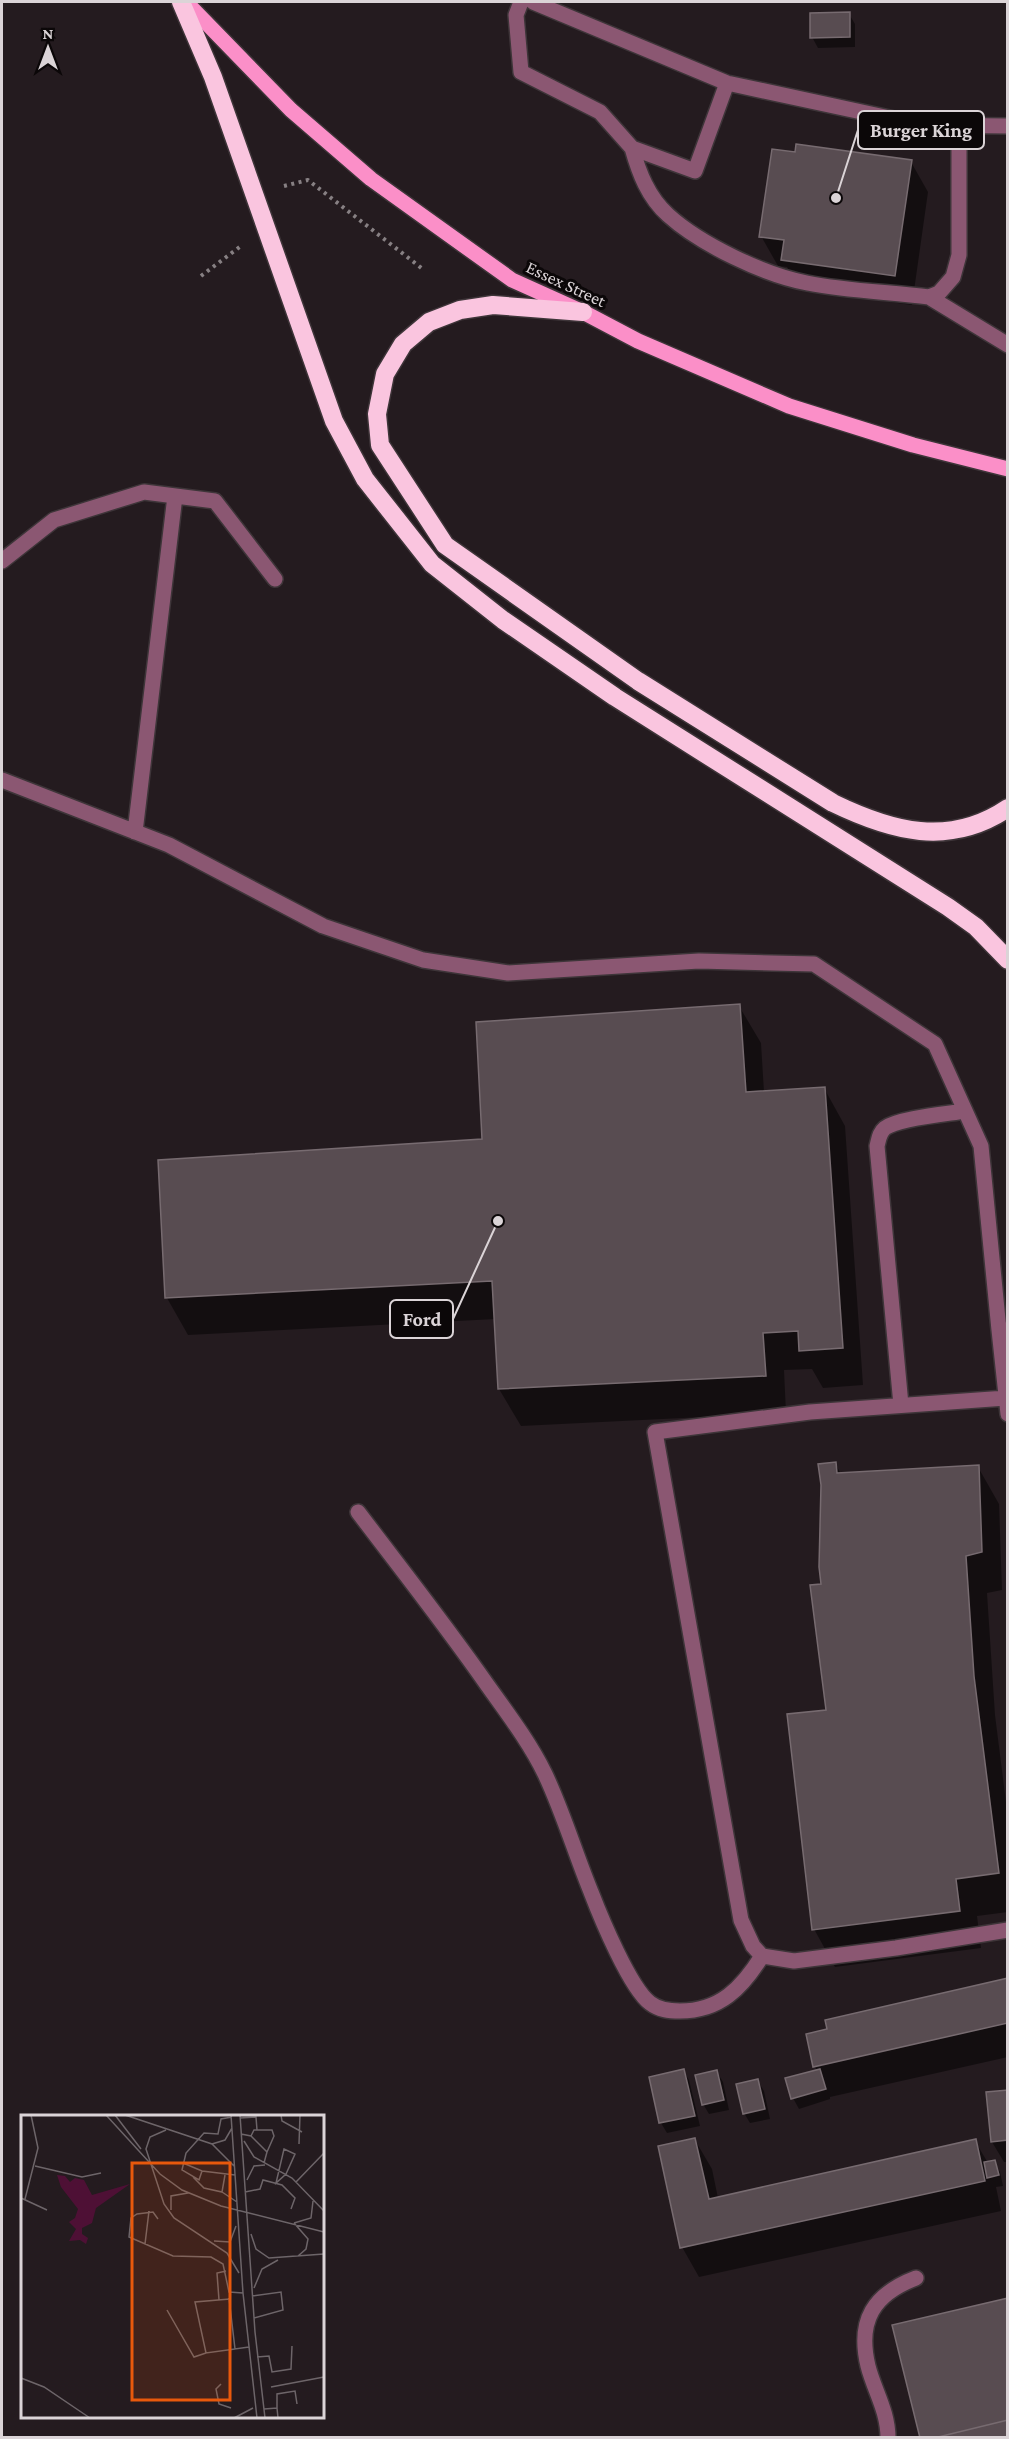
<svg xmlns="http://www.w3.org/2000/svg" width="1009" height="2439" font-family="'Crimson Pro',serif">
<style>
.shadow{fill:#0007}
.building{fill:#584c51;stroke:#776b70;stroke-width:1.5}
.lines{fill:none;stroke-linecap:round;stroke-linejoin:round}
.minor-casing{stroke:#3e3539;stroke-width:18}
.major-casing{stroke:#3e3539;stroke-width:18}
.highway-casing{stroke:#3e3539;stroke-width:21}
.path{stroke:#878083;stroke-width:4;stroke-dasharray:3 4.5;stroke-linecap:butt}
.minor{stroke:#8b5772;stroke-width:15}
.major{stroke:#fb8fc8;stroke-width:15}
.highway{stroke:#fac5df;stroke-width:18}
.labels{text-anchor:middle;dominant-baseline:central;stroke-width:6;stroke-linejoin:round;paint-order:stroke}
.street-label{font-size:18px;fill:#dbd4d7;stroke:#0b0708}
.inset-road{fill:none;stroke:#6d6569;stroke-width:1.5}
.view{fill:#e8590c;fill-opacity:0.15;stroke:#e8590c;stroke-width:3}
.inset-edge{fill:none;stroke:#dbd4d7;stroke-width:3}
.leader{fill:none;stroke:#dbd4d7;stroke-width:2}
.callout-dot{fill:#dbd4d7;stroke:#0b0708;stroke-width:2}
.callout{fill:#0b0708;stroke:#dbd4d7;stroke-width:2}
.callout-label{font-size:20px;text-anchor:middle;font-weight:bold;fill:#dbd4d7}
</style>
<rect width="100%" height="100%" fill="#241b1f"/>
<!-- shadow -->
<path class="shadow" d="M849,14L855,24V47L818,48L812,37Z
M911,162L928,192L912,305L800,290L787,267L778,266L761,236Z
M739,1006L761,1043L764,1092L824,1088L845,1126L863,1385L823,1388L812,1369L784,1370L786,1413L521,1426L499,1389L496,1319L188,1335L167,1298L484,1141Z
M835,1463L841,1474L978,1467L999,1504L1002,1590L987,1593L995,1715L1008,1818V1912L977,1916L981,1948L835,1967L814,1929L828,1711L823,1585Z
M1008,1979V2057L830,2097V2099L799,2109L793,2098L817,2071L815,2067Z
M683,2070L689,2080L700,2126L667,2133L661,2123L650,2078Z
M717,2072L723,2082L729,2110L709,2114L703,2104Z
M758,2081L764,2091L770,2119L750,2123L744,2113Z
M1008,2091V2162H1004L992,2142Z
M695,2140L712,2169L718,2198L975,2141L988,2163L994,2162L1000,2172L1003,2186L996,2187L1001,2211L699,2277L682,2247Z"/>
<!-- building -->
<path class="building" d="M850,12V37L810,38V13Z
M796,144L912,160L895,276L781,260L784,240L759,237L772,149L795,152Z
M740,1004L746,1092L825,1087L843,1348L799,1351L798,1331L763,1333L766,1376L498,1389L492,1281L165,1298L158,1160L482,1139L476,1022Z
M836,1462L837,1473L979,1465L982,1552L966,1556L974,1676L999,1873L956,1879L960,1911L812,1930L787,1714L826,1710L810,1585L821,1584L819,1567L821,1485L818,1464Z
M1008,1978V2023L813,2067L806,2034L827,2029L825,2020Z
M684,2069L695,2116L659,2123L649,2077Z
M820,2069L826,2089L791,2099L785,2078Z
M717,2070L724,2100L702,2105L695,2075Z
M758,2079L765,2109L743,2114L736,2084Z
M1008,2090V2140L991,2142L986,2092Z
M695,2138L709,2199L976,2139L985,2181L680,2248L658,2146Z
M995,2160L999,2175L987,2178L984,2162Z
M1008,2298V2420L934,2438H920L892,2325Z
M1008,2420V2438H934Z"/>
<g class="lines">
<defs>
<path id="minor" d="M521,2L516,15L521,72L600,112L632,148L695,171L727,83
M533,2L727,83L922,125L1008,126
M632,148C639,173 648,197 668,215C700,244 764,275 807,283C847,291 889,292 929,297L939,293L953,277L959,255V127
M929,297L1008,345
M2,561L54,520L144,492L215,501L275,579
M2,780L169,845L323,926L423,960L508,973L699,961L814,964L935,1044L981,1146L999,1330H1008
M135,832L175,496
M999,1330L1008,1414
M1006,1398L810,1412L655,1432L741,1920L753,1946L762,1956L794,1961L896,1948L1008,1930
M901,1405L877,1146C879,1139 879,1133 885,1128C899,1118 946,1114 965,1111
M358,1512C402,1570 447,1627 488,1686C508,1714 530,1743 545,1774C563,1812 575,1853 591,1892C601,1918 630,1988 650,2003C659,2010 669,2011 680,2011C720,2011 742,1988 762,1956
M888,2438C888,2411 874,2390 868,2366C857,2320 874,2294 916,2278"/>
<path id="major" d="M186,2L291,110L371,179L512,280L583,312L638,341L789,406L913,445L1008,469"/>
<path id="highway" d="M181,2L213,77L334,421L365,479L432,564L503,620L615,697L948,907L976,927L1008,960
M583,312L493,305L460,310L429,322L403,344L385,374L377,414L380,445L445,545L638,681L833,803C891,831 949,848 1008,808"/>
</defs>
<!-- minor casing -->
<use href="#minor" class="minor-casing"/>
<!-- major casing -->
<use href="#major" class="major-casing"/>
<!-- highway casing -->
<use href="#highway" class="highway-casing"/>
<!-- path -->
<path class="path" d="M284,186L308,180L424,270
M201,276L241,246"/>
<!-- minor -->
<use href="#minor" class="minor"/>
<!-- major -->
<use href="#major" class="major"/>
<!-- highway -->
<use href="#highway" class="highway"/>
</g>
<g class="labels">
<!-- street labels -->
<g class="street-label">
<text transform="translate(566 284) rotate(25)">Essex Street</text>
</g>
</g>
<!-- overview -->
<g transform="translate(21 2115)">
<rect width="303" height="303" fill="#241b1f"/>
<path d="M36,60L44,61L49,67L54,63L63,65L71,80L109,69L75,93L71,108L61,113V119L67,123L65,129L59,125L48,126L55,114L48,107L54,103L57,94L40,72Z" fill="#4e1035"/>
<path class="inset-road" d="M85,0L139,59L161,75L200,91L303,117M94,0L120,34M104,0L191,29L213,51M210,0L222,178L236,303M219,0L234,217L244,303M260,0L261,6L281,17M219,3L235,2L236,15M145,15L129,22L125,34L143,89L153,103L206,138L218,158M220,19L230,21L246,37L243,48M230,21L233,15H251L253,21L246,37M223,26L233,42L271,63L303,96M191,29L204,25L211,13M278,29L279,0M263,34L274,39L265,59L255,68ZM162,48L181,56L214,60M14,51L61,62L80,58M181,56L178,65L161,55L165,38L183,18L197,19L200,4L211,2M172,62L183,73L201,77L204,60M226,65L233,51L244,50M275,67L303,38M201,77L216,87M224,77L239,74L242,65L261,70L274,83L270,94M0,83L26,95M4,84L17,33L10,0M150,95V81L167,78M137,104L132,97L116,99L110,103L108,122L152,141L190,142L202,149L208,177L222,178M273,108L287,124L285,134L277,141M273,108L290,103L292,86M230,119L235,134L248,143L303,139M193,126L209,127L215,111M124,129L128,96M233,173L241,154L257,145M231,181L260,177L262,195L233,203M208,183L214,234L228,232M209,184L174,187L185,238L214,234M198,185L196,158L205,156M146,195L173,242L185,238M236,242L248,241L251,257L270,254L271,231M0,263L23,272L69,303M200,269L195,274L198,289L210,293M250,272L303,262M256,293V279L274,276L276,289M243,294L256,293L257,303M213,303L232,293"/>
<path class="view" d="M111,48H209V285H111Z"/>
<rect width="303" height="303" class="inset-edge"/>
</g>
<!-- callouts -->
<path class="leader" d="M836 198L858 130M498 1221L453 1319"/>
<g class="callout-dot">
<circle cx="836" cy="198" r="6"/>
<circle cx="498" cy="1221" r="6"/>
</g>
<g class="callout">
<rect x="858" y="111" width="126" height="38" rx="6"/>
<rect x="390" y="1300" width="63" height="38" rx="6"/>
</g>
<g class="callout-label">
<text x="921" y="137">Burger King</text>
<text x="422" y="1326">Ford</text>
</g>
<!-- border -->
<rect width="1009" height="2439" fill="none" stroke="#dbd4d7" stroke-width="6"/>
<!-- north arrow -->
<g transform="translate(48 48)" stroke="#0b0708" stroke-width="4.5" paint-order="stroke">
<path d="M0-4.5L10 22L0 15L-10 22Z" fill="#dbd4d7"/>
<text y="-9" font-size="16" font-weight="bold" text-anchor="middle" fill="#dbd4d7">N</text>
</g>
</svg>
